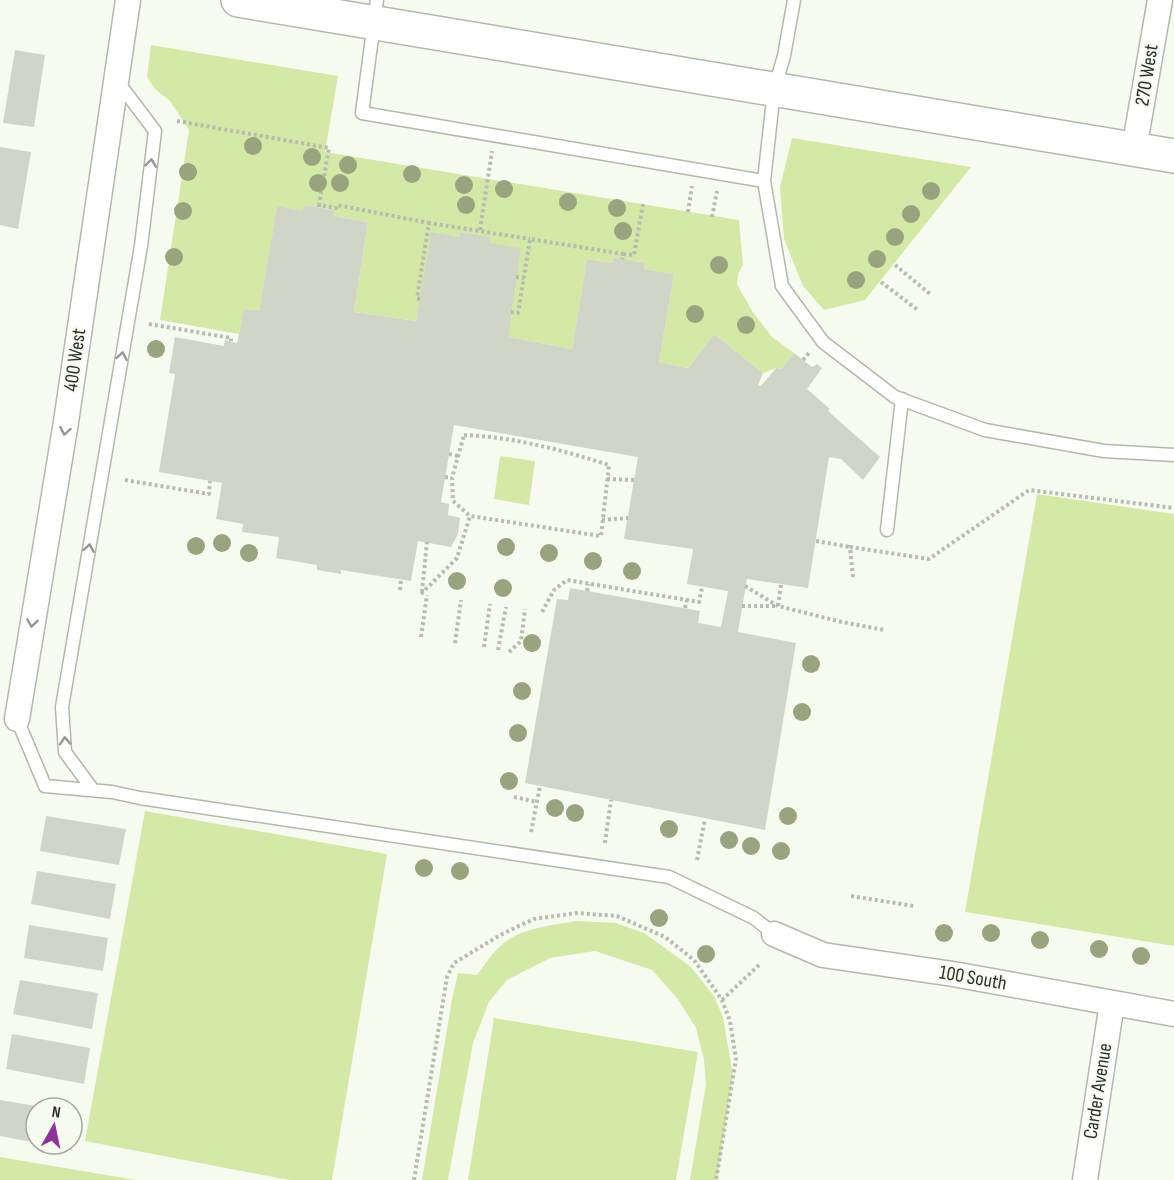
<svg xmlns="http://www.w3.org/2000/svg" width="1174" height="1180" font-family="'Sofia Sans Condensed',sans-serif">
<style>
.green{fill:#d3eaa7}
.building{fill:#d0d5c8}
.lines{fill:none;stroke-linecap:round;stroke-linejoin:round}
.lane-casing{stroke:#b3b8ac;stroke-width:15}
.street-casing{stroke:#b3b8ac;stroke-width:27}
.secondary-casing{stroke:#b3b8ac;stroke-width:36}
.path{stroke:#b8bbb1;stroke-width:4;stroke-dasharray:3 3;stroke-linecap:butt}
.lane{stroke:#fff;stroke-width:12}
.street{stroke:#fff;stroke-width:24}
.secondary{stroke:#fff;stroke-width:33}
.tree{fill:#98a47e}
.oneway{stroke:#969794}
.labels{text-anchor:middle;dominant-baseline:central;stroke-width:4.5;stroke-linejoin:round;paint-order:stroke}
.street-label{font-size:20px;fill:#2d2f2a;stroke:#f7fbef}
</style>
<rect width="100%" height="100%" fill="#f7fbef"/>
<!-- green -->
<path class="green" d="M151,45L338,76L325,152L739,220L743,265L738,274L737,284L752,311L772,337L794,353L781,369L776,368L763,373L714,334L688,368L659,362L674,274L644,269L645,263L614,257L612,263L587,259L572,349L508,337L490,243L491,238L460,232L459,237L426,264L416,321L354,312L368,222L333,216V210L305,205L303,211L277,207L259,311L244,309L239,334L160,320L189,130L170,101L154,88L147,77Z
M792,138L971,167L865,300L824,310L803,286L784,239L780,187Z
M500,456L535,461L529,505L494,499Z
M1037,494L1174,514V946L965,912Z
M145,811L387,854L332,1180H289L85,1141Z
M576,921L616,923L644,933L690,966L714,996L723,1017L733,1075L717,1180H690L706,1084L704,1060L696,1028L677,998L652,970L595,951L550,958L507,980L489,1002L473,1043L448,1180H422L452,999L458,973L477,975C486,963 495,948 508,940C528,927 554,925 576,921Z
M494,1018L698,1052L676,1180H468Z
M0,1157L136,1180H0Z"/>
<!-- building -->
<path class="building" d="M15,50L45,55L34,127L3,123Z
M0,147L31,152L18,229L0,225Z
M304,205L334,210L333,216L368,222L354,312L416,321L431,232L459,237L460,232L491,237L490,243L521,248L508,337L572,349L587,259L612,263L614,257L645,263L644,269L674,274L659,362L688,368L714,334L763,373L758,385L761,386L776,368L781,369L794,353L812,367L817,364L822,368L807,389L830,409L828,411L880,457L863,480L841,459L829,457L808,588L747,579L738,632L796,643L765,830L525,783L557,599L568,600L570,588L700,611L698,623L721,627L728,591L687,584L693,549L624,539L638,457L454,425L441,502L449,504L448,515L460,518L458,534L451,547L418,541L411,581L341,570V574L317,570V565L276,558L279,537L242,532L243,524L216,519L222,483L159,472L175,374L169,373L175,337L224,346L225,340L237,343L244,309L259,311L277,206L303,211Z
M46,816L126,829L119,865L40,851Z
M37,871L116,884L110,919L31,904Z
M29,925L108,938L103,971L24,958Z
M20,980L98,993L92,1029L13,1014Z
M12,1034L90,1048L84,1084L6,1069Z
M0,1100L36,1106V1143L0,1136Z
M72,1112L79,1114L73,1144L72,1143Z
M49,1144H73L72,1150Z"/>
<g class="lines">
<defs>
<path id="lane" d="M377,0L362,113L764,181L774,90L784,56L794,0
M764,181L782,286L823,342L895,397L985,430L1104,451L1174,455
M887,530L902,399
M17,719L45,786L112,792L140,798L669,877L754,918L774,934
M93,790L65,752L62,707L141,246L155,131L118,82"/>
<path id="street" d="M1134,149L1160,0
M17,719L66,422L128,0
M774,934L823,955L953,974L1174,1014
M1085,1180L1112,1003"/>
<path id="secondary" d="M238,0L1174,156"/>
</defs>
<!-- lane casing -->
<use href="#lane" class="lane-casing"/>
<!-- street casing -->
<use href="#street" class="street-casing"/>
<!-- secondary casing -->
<use href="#secondary" class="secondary-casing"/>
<!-- path -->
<path class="path" d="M177,121L329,148L319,205
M319,207V205L336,208L337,205L429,223
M688,212L692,186
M712,217L717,191
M480,230L492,151
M623,254L634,255L643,204
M895,265L930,294
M516,277L524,278
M881,282L918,310
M420,299L417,298L429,223L530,239
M511,312L518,313L530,239L623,254L622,259
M149,324L231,338V341
M803,360L809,353
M464,435C514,437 562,450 609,465L601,536L470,516L453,501L452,478Z
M449,454L458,456
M445,477L452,478
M607,479L634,480
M125,480L209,494L210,481
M602,520L628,518
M816,541L850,547
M853,577L850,547L929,559L1029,490L1174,508
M781,585L778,606L842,622L884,630
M745,586L778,606
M400,590L401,579
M587,591L589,584
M422,592L427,542
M421,594L457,558L470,516
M742,606H777
M685,608L687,600
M542,612L554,590L567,580L699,602L702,587
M421,637L427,595
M455,643L461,600
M484,647L490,604
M498,650L506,607
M509,652L521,641L525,609
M514,797L537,802
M531,832L540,786
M605,843L611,800
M697,860L705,819
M851,896L914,906
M722,1000L761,963
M414,1180L447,977L454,963L502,934L534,919L576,913L617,916L665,937L694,960L722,1000L730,1021L736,1059L716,1180"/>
<!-- lane -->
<use href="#lane" class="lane"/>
<!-- street -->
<use href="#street" class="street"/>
<!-- secondary -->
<use href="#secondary" class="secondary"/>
</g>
<!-- trees -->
<g class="tree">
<circle cx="253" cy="146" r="9"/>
<circle cx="312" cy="157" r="9"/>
<circle cx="348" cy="165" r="9"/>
<circle cx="188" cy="172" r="9"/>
<circle cx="412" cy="174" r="9"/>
<circle cx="318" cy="183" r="9"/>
<circle cx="340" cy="183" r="9"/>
<circle cx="464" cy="185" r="9"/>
<circle cx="504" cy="189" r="9"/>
<circle cx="931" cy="191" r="9"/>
<circle cx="568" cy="202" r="9"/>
<circle cx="466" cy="205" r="9"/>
<circle cx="617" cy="208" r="9"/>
<circle cx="183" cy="211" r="9"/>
<circle cx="911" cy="214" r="9"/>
<circle cx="623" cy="231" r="9"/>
<circle cx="895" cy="237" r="9"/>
<circle cx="174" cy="257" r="9"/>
<circle cx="877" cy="259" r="9"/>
<circle cx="719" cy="265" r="9"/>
<circle cx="856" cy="280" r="9"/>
<circle cx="695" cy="314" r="9"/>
<circle cx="746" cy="325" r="9"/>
<circle cx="156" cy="349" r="9"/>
<circle cx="222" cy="543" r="9"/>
<circle cx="196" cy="546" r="9"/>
<circle cx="506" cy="547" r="9"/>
<circle cx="249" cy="553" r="9"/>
<circle cx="549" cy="553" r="9"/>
<circle cx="593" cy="561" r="9"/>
<circle cx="632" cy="571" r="9"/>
<circle cx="457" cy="581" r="9"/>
<circle cx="503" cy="588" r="9"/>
<circle cx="532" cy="643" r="9"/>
<circle cx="811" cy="664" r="9"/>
<circle cx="522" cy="691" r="9"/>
<circle cx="802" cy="712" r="9"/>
<circle cx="518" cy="733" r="9"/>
<circle cx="509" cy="781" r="9"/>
<circle cx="555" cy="808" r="9"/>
<circle cx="575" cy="813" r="9"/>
<circle cx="788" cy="816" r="9"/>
<circle cx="669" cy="829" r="9"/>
<circle cx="729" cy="840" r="9"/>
<circle cx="751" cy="846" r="9"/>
<circle cx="781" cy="851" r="9"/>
<circle cx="424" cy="868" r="9"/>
<circle cx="460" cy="871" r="9"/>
<circle cx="659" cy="918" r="9"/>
<circle cx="944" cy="933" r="9"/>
<circle cx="991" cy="933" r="9"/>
<circle cx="1040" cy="940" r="9"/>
<circle cx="1099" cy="949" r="9"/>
<circle cx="706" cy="954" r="9"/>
<circle cx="1141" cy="956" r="9"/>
</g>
<!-- one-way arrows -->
<defs><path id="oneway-chevron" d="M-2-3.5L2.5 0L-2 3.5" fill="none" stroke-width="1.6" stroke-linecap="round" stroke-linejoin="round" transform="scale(1.5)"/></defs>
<g class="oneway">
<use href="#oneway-chevron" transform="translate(151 163) rotate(-83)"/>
<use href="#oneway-chevron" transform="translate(122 356) rotate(-80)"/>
<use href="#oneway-chevron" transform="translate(65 431) rotate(100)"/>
<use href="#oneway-chevron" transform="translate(89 548) rotate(-80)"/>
<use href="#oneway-chevron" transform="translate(32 623) rotate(99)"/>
<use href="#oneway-chevron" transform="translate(65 741) rotate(-94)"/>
</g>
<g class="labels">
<!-- street labels -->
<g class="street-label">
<text transform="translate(1147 75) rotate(-81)">270 West</text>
<text transform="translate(75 360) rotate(-82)">400 West</text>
<text transform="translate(973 978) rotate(10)">100 South</text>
<text transform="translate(1098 1091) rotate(-81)">Carder Avenue</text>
</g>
</g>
<!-- north arrow -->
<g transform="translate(54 1126) rotate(9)"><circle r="28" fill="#f7fbef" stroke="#a6a9a0" stroke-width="1.5"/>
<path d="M0-4.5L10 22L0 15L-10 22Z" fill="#8d319b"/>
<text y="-9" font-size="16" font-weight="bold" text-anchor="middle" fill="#2d2f2a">N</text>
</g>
</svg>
